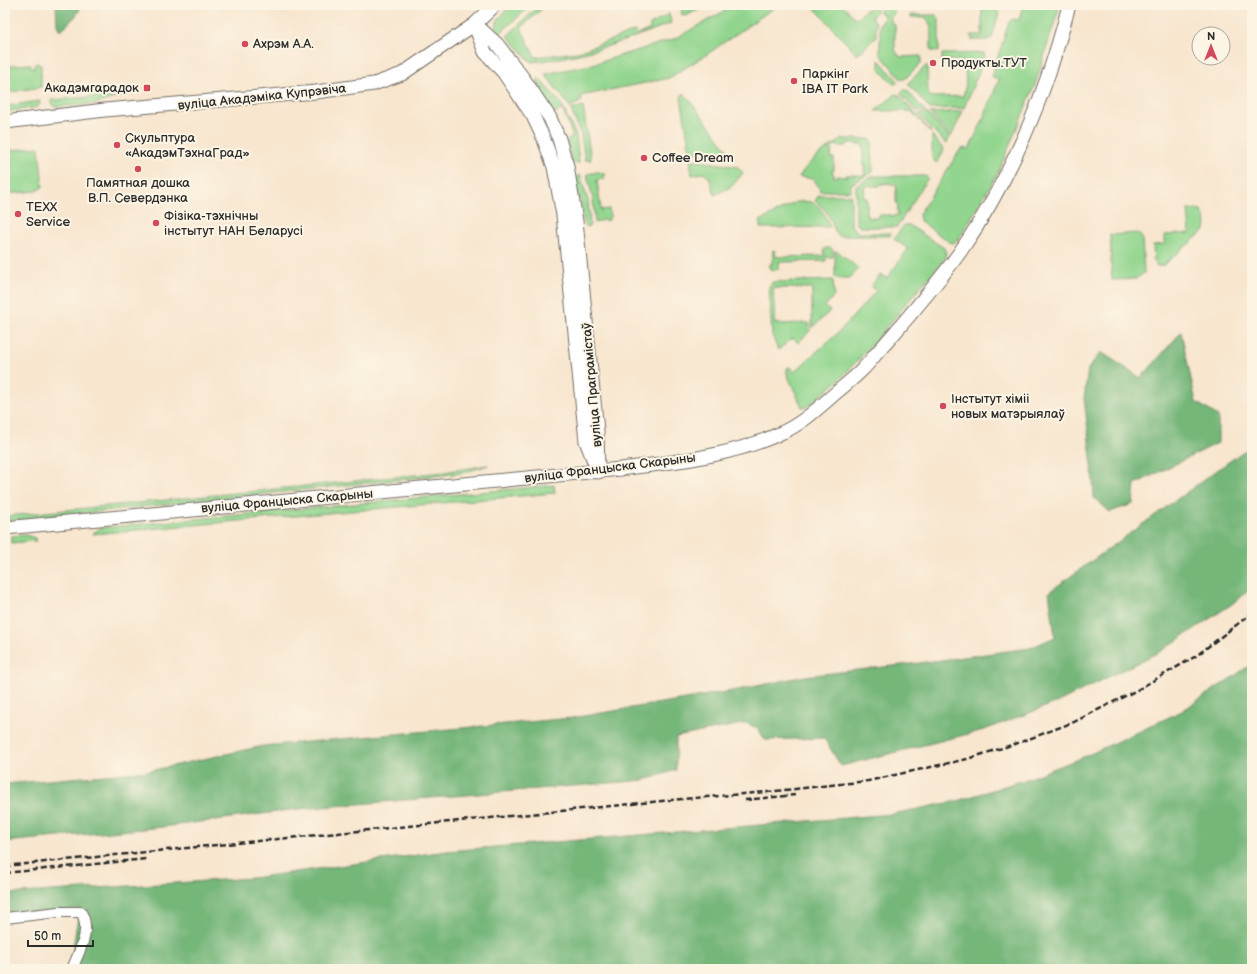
<svg xmlns="http://www.w3.org/2000/svg" width="1257" height="974" font-family="'Balsamiq Sans',sans-serif">
<style>
.green{fill:#91d58e;stroke:#5e805c;fill-rule:evenodd}
.forest{fill:#74b679;stroke:#507052}
.lines{fill:none;stroke-linecap:round;stroke-linejoin:round}
.street-casing{stroke:#736c64;stroke-width:12}
.secondary-casing{stroke:#736c64;stroke-width:15}
.street{stroke:#fff;stroke-width:10}
.secondary{stroke:#fff;stroke-width:13}
.rail{stroke:#2b2b2b;stroke-width:2.5;stroke-dasharray:6 3;stroke-linecap:butt}
.poi-dot{fill:#d1495b;stroke:#fcf5e5;stroke-width:1.5}
.labels{text-anchor:middle;dominant-baseline:central;stroke-width:4;stroke-linejoin:round;paint-order:stroke}
.poi-label{font-size:13px;fill:#2b2b2b;stroke:#fcf5e5;text-anchor:start}
.street-label{font-size:13px;fill:#2b2b2b;stroke:#fcf5e5}
</style>
<rect width="100%" height="100%" fill="#fcf5e5"/>
<filter id="ink" filterUnits="userSpaceOnUse"><feTurbulence type="fractalNoise" baseFrequency=".025" numOctaves="2"/><feDisplacementMap in="SourceGraphic" scale="8" xChannelSelector="R" yChannelSelector="G"/><feConvolveMatrix kernelMatrix="1 2 1 2 8 2 1 2 1" color-interpolation-filters="sRGB"/></filter>
<filter id="wash" filterUnits="userSpaceOnUse"><feTurbulence type="fractalNoise" baseFrequency=".012" numOctaves="4" result="noise"/><feDisplacementMap in="SourceGraphic" scale="16" xChannelSelector="R" yChannelSelector="G"/><feGaussianBlur stdDeviation="0.9" result="paint"/><feColorMatrix in="noise" values="0 0 0 0 0 0 0 0 0 0 0 0 0 0 0 0 0 1.4 0 .05"/><feComposite in="paint" operator="in"/></filter>
<g filter="url(#wash)">
<rect width="100%" height="100%" fill="#f8e6cf"/>
<!-- green -->
<path class="green" d="M510,5H532L499,34L496,30L497,21Z
M540,5H546L521,28L535,57L578,52L635,31L637,35L650,29V25L669,14L671,23C626,41 579,58 531,62L507,36Z
M694,5H707L686,16L682,15L681,11Z
M735,5H778L706,55L669,78L581,96L582,101L570,107L545,74L590,65L674,39Z
M812,5H843L856,19L871,5H876V12L872,16L873,20L876,22V37L857,55Z
M880,5H894V14L891,17V22L895,25V50L900,57L921,56V63L905,79H901L880,54V23L883,21L884,17L882,13L879,12Z
M982,5H1001L992,38L988,40H972L971,35H982Z
M1023,5H1060L1035,85L998,173L958,240L954,243L949,242L922,222L920,221L919,214L960,150L964,148L969,149L982,122L999,80L993,77L992,75L1009,22L1013,19L1019,20Z
M910,15H936L939,18V51H931V26L926,18L910,17Z
M984,53L985,57L964,108L930,109L909,85V82L927,65L928,93L931,97L963,96C967,85 967,70 961,60L942,61V54Z
M879,60L897,80V83L895,84H893L879,69Z
M38,63L41,65V87L5,93V66L30,64L34,69L35,64Z
M538,78L560,102L563,108L576,135L579,163H573L571,160L567,140L573,136L562,109L555,114L537,83Z
M904,90H907L925,111H916L901,94V92Z
M684,93L734,158L690,152L681,97Z
M896,94L899,95L931,132V133L911,111H875Z
M123,95H127L117,97L95,104L54,107L51,100Z
M40,101V103L38,107L5,112V106Z
M583,106L591,160H585L581,135L571,110Z
M963,111L951,137L930,113Z
M927,113L950,138L946,144L918,114Z
M932,135L944,150L938,162H935L932,159Z
M842,139H869L872,141L873,172L851,184V191H820C816,178 811,178 799,177C811,158 823,152 842,139ZM848,143H856L857,145L862,143L864,150H863V163H865L864,172L866,174L859,176L858,175H846V177L837,176L835,178L832,171L834,170V158H831L832,149L831,147L838,145V146H846Z
M39,147L43,187L36,191L5,194V151Z
M690,159L738,167L743,173L732,186L715,195L709,177L703,173L692,175Z
M598,172L604,173V179L597,180L601,210L609,209L610,216L608,221L603,220L595,223L593,200L587,174Z
M580,175L588,201L590,226L587,227L585,224L583,219L581,203L575,184L576,177Z
M873,176H926L928,178L897,227H860L856,223V186ZM889,183L893,185L895,183L897,190L896,191V203L898,204L897,212L899,214L892,217L891,215H879V218H873V217L868,218L866,211H867V198H864V193L865,192L864,187L871,185V186H880L881,184Z
M819,195H851V226L859,233H891L890,236H839C833,231 834,225 830,219C827,211 822,207 815,201Z
M796,202C800,202 805,201 810,202C820,204 827,218 830,227L760,228V221Z
M1188,210H1200C1205,216 1207,222 1205,230L1167,262L1162,266H1157L1154,261L1153,245L1165,244V235L1190,233Z
M904,225H909L944,248L946,253L945,258L869,348L840,379L807,407H802L787,374V368L790,367L794,372L841,330L876,291L871,286L880,275L887,278L908,249L894,239Z
M1138,233L1142,238L1144,273L1136,279L1112,280L1110,235Z
M826,248H831L833,250V257H826V261L779,262V269L772,270L770,268V264H772L773,250L775,251L776,257L824,256V249Z
M835,251H837L859,269L850,278H836L835,277Z
M833,280L834,296L825,306L830,311L812,328V288H773L775,324L809,323L810,331L798,343L793,338L778,350L772,335L769,286L773,282Z
M488,465L463,473L8,521L7,516L444,472Z
M554,485L555,493L92,534L100,528Z
M26,535L35,538L36,541L11,543V536Z"/>
<!-- forest -->
<path class="forest" d="M56,5H81C79,16 67,24 60,31L57,25Z
M1181,332L1196,402L1218,416V443L1135,484L1133,504L1110,512L1094,498L1092,466L1084,398L1088,369L1101,352L1141,378Z
M1245,450L1252,457V587L1238,600L1161,651L1058,702L984,730L841,766L824,738L765,740L758,729L747,723L676,737V770L645,780L299,809L163,827L5,842V784L149,771L263,746L572,718L738,690L805,676L919,663L1030,648L1055,637L1049,592Z
M1252,664V969H70L79,909L5,915V894L252,878L447,851L892,814L957,801L1024,780L1086,756L1182,711Z"/>
</g>
<g filter="url(#ink)">
<g class="lines">
<defs>
<path id="street" d="M5,918L58,912H81C92,930 79,952 72,969"/>
<path id="secondary" d="M475,24L497,44L523,78L550,118L559,139L567,166L576,221L597,431L598,472
M475,26L485,52L504,73L533,116L543,137L554,167L563,215L586,441L595,464
M5,122L105,110L316,92L374,84L402,74L475,24L495,5
M5,528L621,469C674,462 734,456 783,432C801,424 816,410 831,397C841,388 852,380 862,370C870,362 877,352 885,344C910,315 938,283 960,252C1011,178 1047,92 1069,5"/>
</defs>
<!-- street casing -->
<use href="#street" class="street-casing"/>
<!-- secondary casing -->
<use href="#secondary" class="secondary-casing"/>
<!-- street -->
<use href="#street" class="street"/>
<!-- secondary -->
<use href="#secondary" class="secondary"/>
<!-- rail -->
<path class="rail" d="M745,800L795,795
M5,866L682,799L767,792L868,781L967,759L1018,743L1074,722L1137,690L1196,656L1252,613
M5,873L146,859"/>
</g>
</g>
<!-- markers -->
<g class="poi-dot">
<circle cx="245" cy="44" r="4"/>
<circle cx="933" cy="63" r="4"/>
<circle cx="794" cy="81" r="4"/>
<rect x="143" y="84" width="8" height="8" rx="2"/>
<circle cx="117" cy="145" r="4"/>
<circle cx="644" cy="158" r="4"/>
<circle cx="138" cy="169" r="4"/>
<circle cx="18" cy="214" r="4"/>
<circle cx="156" cy="223" r="4"/>
<circle cx="943" cy="406" r="4"/>
</g>
<g class="labels">
<!-- poi labels -->
<g class="poi-label">
<text x="253" y="44">Ахрэм А.А.</text>
<text x="941" y="63">Продукты.ТУТ</text>
<text x="802" y="74">Паркінг<tspan x="802" dy="15">IBA IT Park</tspan></text>
<text x="139" y="88" text-anchor="end">Акадэмгарадок</text>
<text x="125" y="138">Скульптура<tspan x="125" dy="15">«АкадэмТэхнаГрад»</tspan></text>
<text x="652" y="158">Coffee Dream</text>
<text x="138" y="183" text-anchor="middle">Памятная дошка<tspan x="138" dy="15">В.П. Севердэнка</tspan></text>
<text x="26" y="207">TEXX<tspan x="26" dy="15">Service</tspan></text>
<text x="164" y="216">Фізіка-тэхнічны<tspan x="164" dy="15">інстытут НАН Беларусі</tspan></text>
<text x="951" y="399">Інстытут хіміі<tspan x="951" dy="15">новых матэрыялаў</tspan></text>
</g>
<!-- street labels -->
<g class="street-label">
<text transform="translate(262 97) rotate(-6)">вуліца Акадэміка Купрэвіча</text>
<text transform="translate(592 385) rotate(-95)">вуліца Праграмістаў</text>
<text transform="translate(610 468) rotate(-7)">вуліца Францыска Скарыны</text>
<text transform="translate(287 501) rotate(-5)">вуліца Францыска Скарыны</text>
</g>
</g>
<!-- margin -->
<rect width="1257" height="974" fill="none" stroke="#fcf5e5" stroke-width="20"/>
<!-- north arrow -->
<g transform="translate(1211 46)"><circle r="19" fill="#fcf5e5" stroke="#a8a49b"/>
<path d="M0-3L7 15L0 10L-7 15Z" fill="#d1495b"/>
<text y="-6" font-size="11" font-weight="bold" text-anchor="middle" fill="#2b2b2b">N</text>
</g>
<!-- scale -->
<path d="M28 940v6h65v-6" fill="none" stroke="#2b2b2b" stroke-width="2"/>
<text x="34" y="940" font-size="12" fill="#2b2b2b" stroke="#fcf5e5" stroke-width="3" paint-order="stroke">50 m</text>
</svg>
